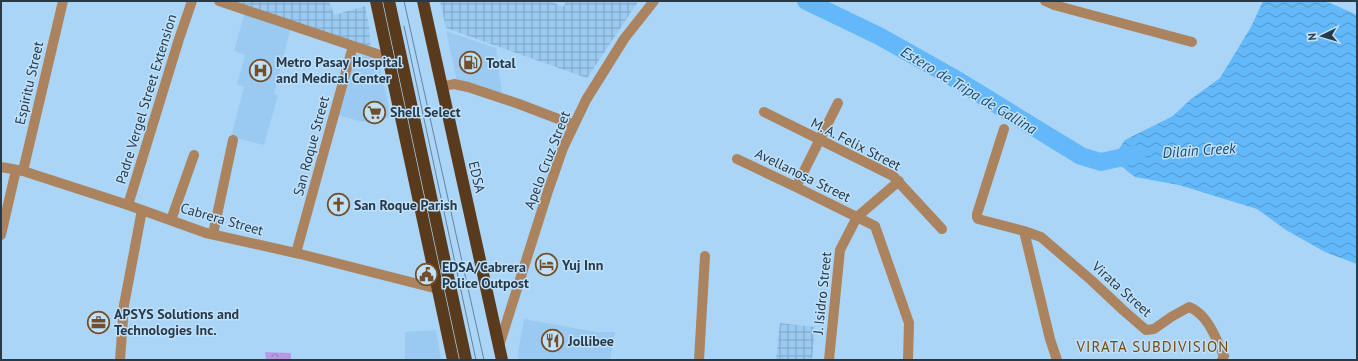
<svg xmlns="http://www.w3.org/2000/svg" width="1358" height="361" font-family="'PT Sans',sans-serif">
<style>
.built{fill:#9acaf1}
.industrial{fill:url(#industrial-grid)}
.park{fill:url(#park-crowns)}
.water{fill:url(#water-waves)}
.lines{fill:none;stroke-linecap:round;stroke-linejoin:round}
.river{stroke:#62b8f8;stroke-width:18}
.minor{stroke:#ab835f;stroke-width:10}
.highway{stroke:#593a1c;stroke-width:12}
.tram{stroke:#66839b;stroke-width:1}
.labels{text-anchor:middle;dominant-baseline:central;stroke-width:3;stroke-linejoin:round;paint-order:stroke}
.poi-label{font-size:14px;font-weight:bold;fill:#283947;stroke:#bfe1fc;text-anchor:start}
.street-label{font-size:14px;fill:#283947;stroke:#bfe1fc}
.water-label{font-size:15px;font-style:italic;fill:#1c4a6b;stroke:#bfe1fc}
.neighbourhood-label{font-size:15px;letter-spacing:1px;fill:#7c4807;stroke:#bfe1fc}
</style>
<defs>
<pattern id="industrial-grid" width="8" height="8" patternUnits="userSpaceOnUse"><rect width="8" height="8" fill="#9acaf1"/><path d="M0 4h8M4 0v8" fill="none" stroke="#7ea5c5"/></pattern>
<pattern id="park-crowns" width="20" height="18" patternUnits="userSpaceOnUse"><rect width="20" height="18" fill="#b898e5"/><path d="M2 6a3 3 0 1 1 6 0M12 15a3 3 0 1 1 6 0" fill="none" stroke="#967dbb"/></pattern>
<pattern id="water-waves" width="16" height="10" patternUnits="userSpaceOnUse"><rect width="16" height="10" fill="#62b8f8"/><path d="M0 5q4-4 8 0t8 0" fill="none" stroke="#5197cb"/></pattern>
</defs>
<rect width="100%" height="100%" fill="#abd5f7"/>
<!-- built -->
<path class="built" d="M245,12L291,27L274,94L278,95L264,145L231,137L244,87L237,84L245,55L234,51Z
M446,31L496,48L502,94L457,81Z
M356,54L378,59L391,117L363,122L337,115Z
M524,319L596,332H615L610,360H518V353Z
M436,330L441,360H405V332Z"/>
<!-- industrial -->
<path class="industrial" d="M223,1H329L334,15L365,6L369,27L371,50Z
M440,1H550L563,7L566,1H635L637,3L587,78L446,28Z
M780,323L815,327L812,360H776Z"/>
<!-- park -->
<path class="park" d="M265,352L291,353V360H266Z"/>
<!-- water -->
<path class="water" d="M1263,1H1321L1330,3L1357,15V264L1325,252L1286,230L1257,209L1179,185L1135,177L1112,159L1125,140L1173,116L1191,99L1220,78L1251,27Z"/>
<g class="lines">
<!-- river -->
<path class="river" d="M806,1L879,36L952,77L1081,156L1101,162L1137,154"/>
<!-- minor -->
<path class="minor" d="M219,1L389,58
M1045,1L1054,5L1192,42
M441,87L454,84L468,87L519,104L574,125
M764,112L893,176L942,229
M1004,129L977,214V217L978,219L1024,231L1041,237L1091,280L1123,310L1146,330L1154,329L1171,317L1189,307C1208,314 1216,339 1224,356L1222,360
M737,159L796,187L875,226L909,323L908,360
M1,167L23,171L128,205L206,233L300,254L438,289
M23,171L63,1
M796,187L838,103
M128,205L179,39L192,1
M171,220L194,155
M1024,231L1050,339L1057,360
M213,234L233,140
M1,235L16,170
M296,253L353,46
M499,346L548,191L563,148L586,100L624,39L654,1
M120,360L124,305L142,210
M699,360L705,256
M829,360L840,250L857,217L899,181"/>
<!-- highway -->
<path class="highway" d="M376,1L453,360
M389,1L466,360
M423,1L502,360"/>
<!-- tram -->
<path class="tram" d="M404,1L484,360
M404,26L476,360"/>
</g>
<!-- icons -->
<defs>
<symbol id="fuel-ring" viewBox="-11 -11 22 22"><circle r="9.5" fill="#bfe1fc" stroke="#734e2a" stroke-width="1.5"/><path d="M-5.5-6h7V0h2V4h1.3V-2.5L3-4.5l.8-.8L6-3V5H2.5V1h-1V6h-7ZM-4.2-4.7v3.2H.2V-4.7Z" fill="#734e2a"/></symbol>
<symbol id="hospital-ring" viewBox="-11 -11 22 22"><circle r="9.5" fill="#bfe1fc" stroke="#734e2a" stroke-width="1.5"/><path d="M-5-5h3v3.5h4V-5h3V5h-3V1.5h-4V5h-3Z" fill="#734e2a"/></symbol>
<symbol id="supermarket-ring" viewBox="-11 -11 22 22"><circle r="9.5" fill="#bfe1fc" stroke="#734e2a" stroke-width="1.5"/><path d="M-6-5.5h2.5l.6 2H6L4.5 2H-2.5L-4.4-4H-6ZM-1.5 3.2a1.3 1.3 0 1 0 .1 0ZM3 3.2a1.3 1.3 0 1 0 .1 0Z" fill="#734e2a"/></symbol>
<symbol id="church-ring" viewBox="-11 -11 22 22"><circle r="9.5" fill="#bfe1fc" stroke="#734e2a" stroke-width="1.5"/><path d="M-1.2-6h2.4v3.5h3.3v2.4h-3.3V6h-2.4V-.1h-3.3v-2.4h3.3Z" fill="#734e2a"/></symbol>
<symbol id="hotel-ring" viewBox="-11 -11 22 22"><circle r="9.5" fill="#bfe1fc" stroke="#734e2a" stroke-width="1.5"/><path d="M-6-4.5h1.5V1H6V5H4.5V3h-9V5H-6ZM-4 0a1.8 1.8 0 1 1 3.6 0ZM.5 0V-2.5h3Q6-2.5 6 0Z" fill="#734e2a"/></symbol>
<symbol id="civic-ring" viewBox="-11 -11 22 22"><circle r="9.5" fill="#bfe1fc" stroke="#734e2a" stroke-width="1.5"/><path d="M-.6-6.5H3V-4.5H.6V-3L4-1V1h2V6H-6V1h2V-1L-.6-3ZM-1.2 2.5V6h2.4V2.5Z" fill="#734e2a"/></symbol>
<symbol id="office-ring" viewBox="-11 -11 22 22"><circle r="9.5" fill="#bfe1fc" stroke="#734e2a" stroke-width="1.5"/><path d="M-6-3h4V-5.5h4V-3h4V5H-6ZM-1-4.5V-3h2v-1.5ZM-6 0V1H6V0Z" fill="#734e2a"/></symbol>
<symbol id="restaurant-ring" viewBox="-11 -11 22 22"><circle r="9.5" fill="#bfe1fc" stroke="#734e2a" stroke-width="1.5"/><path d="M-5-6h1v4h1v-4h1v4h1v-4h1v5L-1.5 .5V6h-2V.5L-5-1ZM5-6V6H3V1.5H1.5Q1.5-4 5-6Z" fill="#734e2a"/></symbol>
</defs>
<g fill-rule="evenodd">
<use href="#fuel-ring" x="458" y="50" width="25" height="25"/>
<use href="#hospital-ring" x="248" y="58" width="25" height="25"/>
<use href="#supermarket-ring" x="362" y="100" width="25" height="25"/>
<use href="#church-ring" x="326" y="192" width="25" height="25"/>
<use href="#hotel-ring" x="534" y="252" width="25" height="25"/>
<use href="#civic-ring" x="414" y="262" width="25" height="25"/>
<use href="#office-ring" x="86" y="310" width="25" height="25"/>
<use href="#restaurant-ring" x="540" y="328" width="25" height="25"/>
</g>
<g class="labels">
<!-- poi labels -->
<g class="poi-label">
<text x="276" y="62">Metro Pasay Hospital<tspan x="276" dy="16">and Medical Center</tspan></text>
<text x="486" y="63">Total</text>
<text x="390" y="112">Shell Select</text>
<text x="354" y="205">San Roque Parish</text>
<text x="562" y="265">Yuj Inn</text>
<text x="442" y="267">EDSA/Cabrera<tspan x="442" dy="16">Police Outpost</tspan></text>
<text x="114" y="314">APSYS Solutions and<tspan x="114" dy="16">Technologies Inc.</tspan></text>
<text x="568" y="341">Jollibee</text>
</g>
<!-- street labels -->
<g class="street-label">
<text transform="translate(29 83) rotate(-77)">Espiritu Street</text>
<text transform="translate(146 99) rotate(-73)">Padre Vergel Street Extension</text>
<text transform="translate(856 144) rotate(27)">M. A. Felix Street</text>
<text transform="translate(311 146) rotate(-75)">San Roque Street</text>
<text transform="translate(547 160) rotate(-69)">Apelo Cruz Street</text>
<text transform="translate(803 175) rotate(26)">Avellanosa Street</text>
<text transform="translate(477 177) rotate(77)">EDSA</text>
<text transform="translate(222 219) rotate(16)">Cabrera Street</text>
<text transform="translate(1122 289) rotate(42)">Virata Street</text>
<text transform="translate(822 293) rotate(-84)">J. Isidro Street</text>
</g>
<!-- water labels -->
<g class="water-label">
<text transform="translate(969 90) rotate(31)">Estero de Tripa de Gallina</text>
<text transform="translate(1199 150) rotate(-4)">Dilain Creek</text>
</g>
<!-- neighbourhood labels -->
<g class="neighbourhood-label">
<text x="1153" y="346">VIRATA SUBDIVISION</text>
</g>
</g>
<!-- border -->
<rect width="1358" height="361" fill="none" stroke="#283947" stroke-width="4"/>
<!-- north arrow -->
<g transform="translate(1322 36) rotate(265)" stroke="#bfe1fc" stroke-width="3" paint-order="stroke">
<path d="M0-3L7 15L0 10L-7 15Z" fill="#283947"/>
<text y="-6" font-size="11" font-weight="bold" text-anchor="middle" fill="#283947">N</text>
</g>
</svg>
